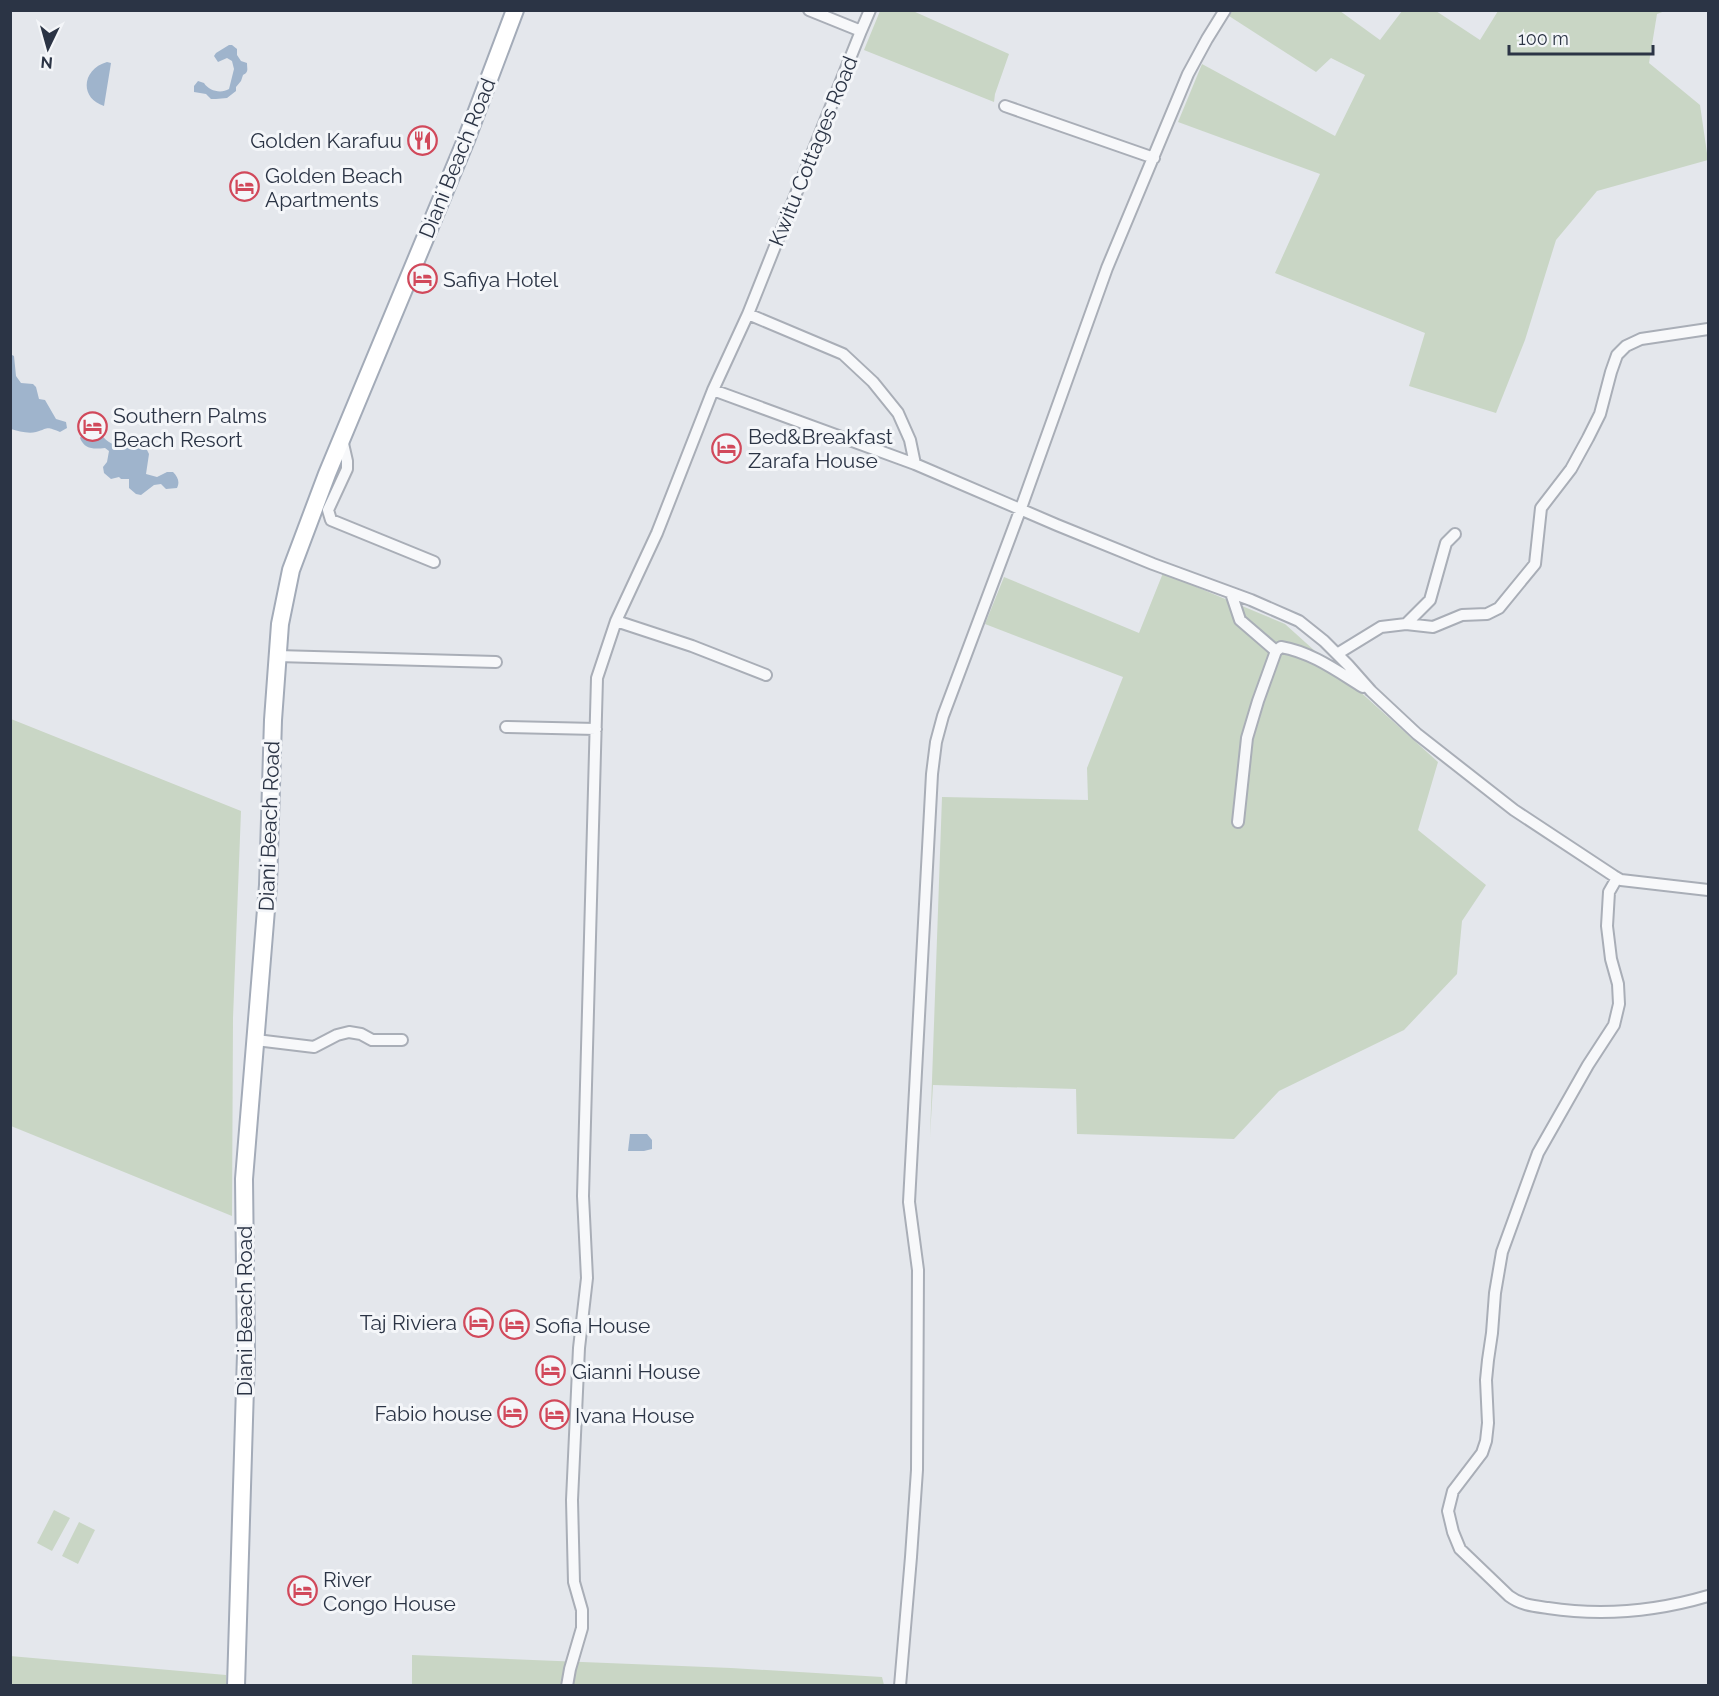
<svg xmlns="http://www.w3.org/2000/svg" width="1719" height="1696" font-family="Raleway,sans-serif">
<style>
.green{fill:#c9d6c5}
.water{fill:#9fb4cc}
.lines{fill:none;stroke-linecap:round;stroke-linejoin:round}
.street-casing{stroke:#a9aeb7;stroke-width:14}
.primary-casing{stroke:#a3abb8;stroke-width:20}
.street{stroke:#f7f8fa;stroke-width:10}
.primary{stroke:#fff;stroke-width:16}
.labels{text-anchor:middle;dominant-baseline:central;stroke-width:6;stroke-linejoin:round;paint-order:stroke}
.poi-label{font-size:21px;fill:#2b3445;stroke:#f4f6f9;text-anchor:start}
.street-label{font-size:21px;fill:#2b3445;stroke:#f4f6f9}
</style>
<rect width="100%" height="100%" fill="#e4e7ec"/>
<!-- green -->
<path class="green" d="M1233,10L1340,11L1380,40L1402,11H1436L1480,40L1498,11H1665L1657,14L1649,63L1700,105L1708,160L1597,191L1556,240L1525,340L1496,413L1409,386L1425,333L1275,273L1320,174L1178,122L1202,64L1335,136L1365,75L1331,58L1316,72L1229,16Z
M913,11L1009,54L995,94L994,102L864,50L880,11Z
M1163,573L1285,624L1438,762L1418,830L1486,885L1462,921L1457,974L1404,1030L1279,1091L1234,1139L1077,1134L1076,1089L933,1085L930,1137L942,797L1088,800L1087,768L1123,677L985,624L1004,577L1139,633Z
M11,719L241,811L233,1018L232,1216L11,1126Z
M54,1510L70,1518L52,1551L37,1543Z
M79,1522L95,1530L78,1564L62,1556Z
M412,1655L731,1668L882,1677L884,1685L412,1686Z
M10,1656L226,1675V1685H11Z"/>
<!-- water -->
<path class="water" d="M229,45H232L237,49V55L241,61L247,63C247,69 249,72 243,75L241,81L236,87V91L227,98L216,99H211L206,94L194,92V86L198,81L204,83C209,91 221,94 229,89L234,69L232,61L227,58L218,62L214,56L216,53Z
M107,62L111,63L104,106C79,98 82,69 107,62Z
M10,354L14,356L16,376L21,383L33,384L36,387L39,399L45,400L56,419L66,422L67,428L60,432C46,426 49,428 36,432C28,434 18,431 11,429Z
M86,427L99,431C106,443 117,449 131,443L147,450L149,454L146,474L157,477L167,472H173C178,477 180,482 177,488L166,489L161,484L154,485L141,495L136,494L129,488V479H121L119,477L111,479L104,473L103,467L107,462L109,451L105,448C94,449 85,450 80,438Z
M630,1134H647L652,1140V1149L644,1151H628Z"/>
<g class="lines">
<defs>
<path id="street" d="M809,10L861,31L748,314L843,354L873,382L898,413L910,440L915,464L1057,525L1153,564L1251,600L1299,621L1324,641L1348,665L1371,691L1417,734L1514,810L1614,876L1621,880L1708,890
M861,31L870,10
M1005,106L1154,158
M713,390L915,464
M342,439L347,461V469L328,510L331,520L434,562
M1231,593L1240,620L1276,651
M616,621L692,646L766,675
M1406,624L1430,600L1446,543L1455,534
M1337,654L1381,627L1406,624L1433,627L1462,615L1487,614L1499,608L1535,564L1541,508L1571,469L1588,438L1600,414L1611,372L1617,355L1626,346L1641,339L1708,329
M277,656L496,662
M506,727L596,729
M1238,822L1247,738L1258,701L1276,651L1281,647C1311,652 1337,671 1363,687
M1617,878L1609,892L1607,926L1611,959L1618,984L1619,1004L1614,1025L1588,1065L1538,1153L1502,1252L1495,1293L1492,1333L1488,1360L1486,1380L1488,1423L1486,1441L1482,1453L1453,1491L1448,1511L1453,1532L1460,1549L1509,1596C1521,1605 1533,1606 1548,1608C1601,1616 1657,1611 1708,1596
M256,1040L314,1047L337,1035L349,1032L361,1034L372,1040H402
M567,1686L570,1669L582,1628V1610L574,1582L572,1500L579,1348L587,1278L583,1196L597,678L616,621L657,533L713,390L748,314
M900,1686L911,1557L917,1470L918,1270L909,1202L932,774L936,742L943,716L1021,508L1107,268L1188,74L1207,39L1225,10"/>
<path id="primary" d="M236,1686L246,1354L244,1179L268,885L273,720L280,624L291,570L327,474L466,140L515,10"/>
</defs>
<!-- street casing -->
<use href="#street" class="street-casing"/>
<!-- primary casing -->
<use href="#primary" class="primary-casing"/>
<!-- street -->
<use href="#street" class="street"/>
<!-- primary -->
<use href="#primary" class="primary"/>
</g>
<!-- icons -->
<defs>
<symbol id="restaurant-ring" viewBox="-11 -11 22 22"><circle r="9.5" fill="#f4f6f9" stroke="#d1495b" stroke-width="1.5"/><path d="M-5-6h1v4h1v-4h1v4h1v-4h1v5L-1.5 .5V6h-2V.5L-5-1ZM5-6V6H3V1.5H1.5Q1.5-4 5-6Z" fill="#d1495b"/></symbol>
<symbol id="hotel-ring" viewBox="-11 -11 22 22"><circle r="9.5" fill="#f4f6f9" stroke="#d1495b" stroke-width="1.5"/><path d="M-6-4.5h1.5V1H6V5H4.5V3h-9V5H-6ZM-4 0a1.8 1.8 0 1 1 3.6 0ZM.5 0V-2.5h3Q6-2.5 6 0Z" fill="#d1495b"/></symbol>
</defs>
<g fill-rule="evenodd">
<use href="#restaurant-ring" x="406" y="124" width="33" height="33"/>
<use href="#hotel-ring" x="228" y="170" width="33" height="33"/>
<use href="#hotel-ring" x="406" y="262" width="33" height="33"/>
<use href="#hotel-ring" x="76" y="410" width="33" height="33"/>
<use href="#hotel-ring" x="710" y="432" width="33" height="33"/>
<use href="#hotel-ring" x="462" y="1306" width="33" height="33"/>
<use href="#hotel-ring" x="498" y="1308" width="33" height="33"/>
<use href="#hotel-ring" x="534" y="1354" width="33" height="33"/>
<use href="#hotel-ring" x="496" y="1396" width="33" height="33"/>
<use href="#hotel-ring" x="538" y="1398" width="33" height="33"/>
<use href="#hotel-ring" x="286" y="1574" width="33" height="33"/>
</g>
<g class="labels">
<!-- poi labels -->
<g class="poi-label">
<text x="402" y="140" text-anchor="end">Golden Karafuu</text>
<text x="265" y="175">Golden Beach<tspan x="265" dy="24">Apartments</tspan></text>
<text x="443" y="279">Safiya Hotel</text>
<text x="113" y="415">Southern Palms<tspan x="113" dy="24">Beach Resort</tspan></text>
<text x="748" y="436">Bed&amp;Breakfast<tspan x="748" dy="24">Zarafa House</tspan></text>
<text x="457" y="1322" text-anchor="end">Taj Riviera</text>
<text x="535" y="1325">Sofia House</text>
<text x="572" y="1371">Gianni House</text>
<text x="492" y="1413" text-anchor="end">Fabio house</text>
<text x="575" y="1415">Ivana House</text>
<text x="323" y="1579">River<tspan x="323" dy="24">Congo House</tspan></text>
</g>
<!-- street labels -->
<g class="street-label">
<text transform="translate(813 151) rotate(-68)">Kwitu Cottages Road</text>
<text transform="translate(457 158) rotate(-68)">Diani Beach Road</text>
<text transform="translate(269 826) rotate(-88)">Diani Beach Road</text>
<text transform="translate(244 1311) rotate(-90)">Diani Beach Road</text>
</g>
</g>
<!-- border -->
<rect width="1719" height="1696" fill="none" stroke="#2b3445" stroke-width="24"/>
<!-- north arrow -->
<g transform="translate(48 48) rotate(185)" stroke="#f4f6f9" stroke-width="4.5" paint-order="stroke">
<path d="M0-4.5L10 22L0 15L-10 22Z" fill="#2b3445"/>
<text y="-9" font-size="16" font-weight="bold" text-anchor="middle" fill="#2b3445">N</text>
</g>
<!-- scale -->
<path d="M1509 45v9h144v-9" fill="none" stroke="#2b3445" stroke-width="3"/>
<text x="1518" y="45" font-size="18" fill="#2b3445" stroke="#f4f6f9" stroke-width="4.5" paint-order="stroke">100 m</text>
</svg>
